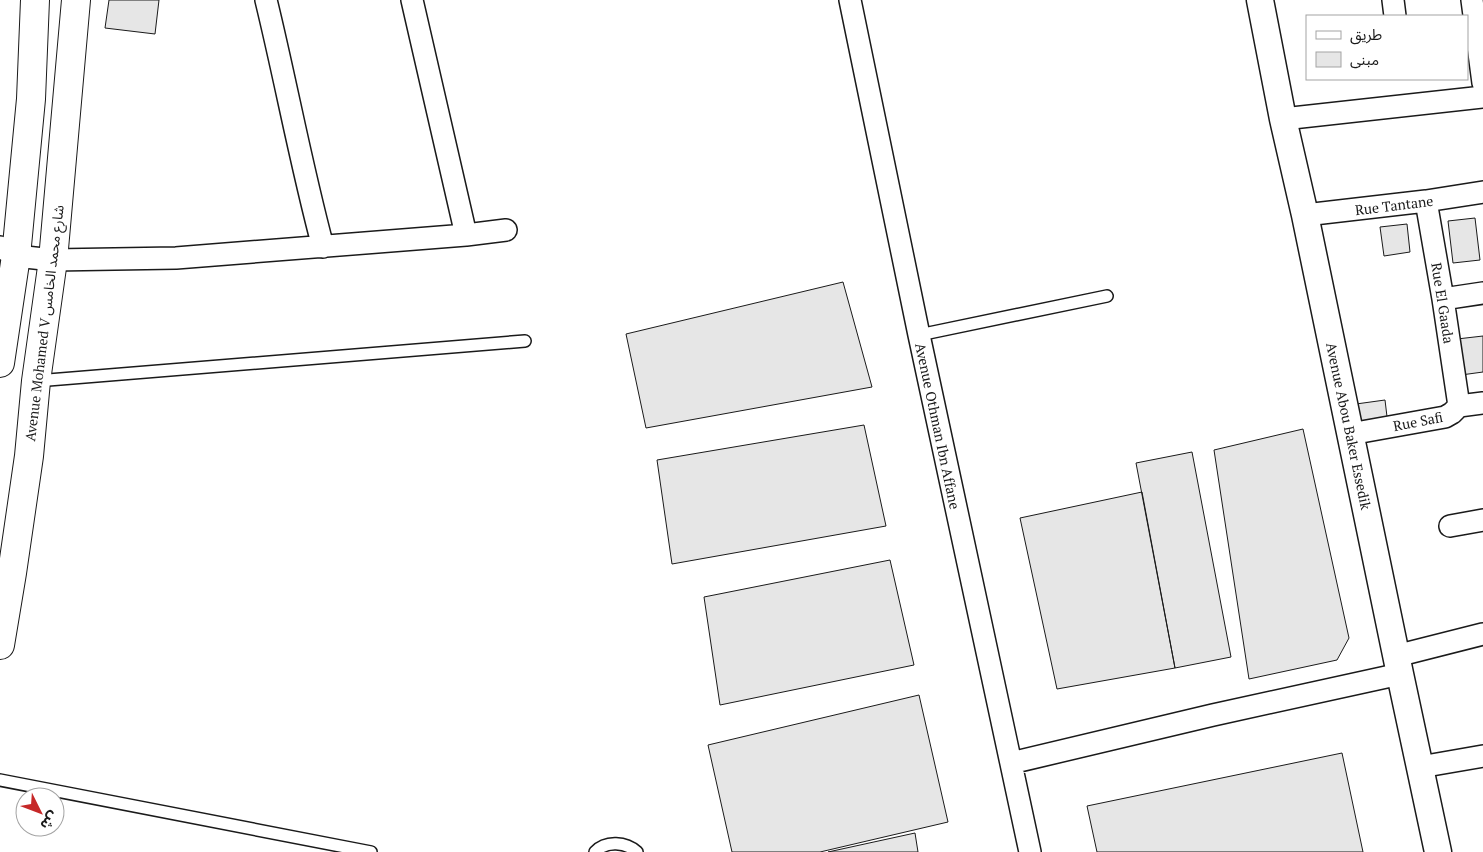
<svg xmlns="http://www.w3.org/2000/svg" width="1483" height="852" font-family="'PT Serif','Noto Sans Arabic',serif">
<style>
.building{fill:#e6e6e6;stroke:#1a1a1a}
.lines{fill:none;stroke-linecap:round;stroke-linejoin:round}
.service-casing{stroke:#1a1a1a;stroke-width:14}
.minor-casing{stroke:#1a1a1a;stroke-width:24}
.tertiary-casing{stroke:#1a1a1a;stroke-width:29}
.primary-casing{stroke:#1a1a1a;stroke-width:30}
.service{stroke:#fff;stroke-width:11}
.minor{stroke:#fff;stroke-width:21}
.tertiary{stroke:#fff;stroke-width:26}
.primary{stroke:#fff;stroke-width:28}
.labels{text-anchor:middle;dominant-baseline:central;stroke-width:4;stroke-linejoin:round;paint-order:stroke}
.street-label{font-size:14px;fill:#1a1a1a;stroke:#fff}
</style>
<rect width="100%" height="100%" fill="#fff"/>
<!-- building -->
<path class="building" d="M109,0H159L155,34L105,28Z
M1475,218L1480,260L1453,263L1448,221Z
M1407,224L1410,252L1384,256L1380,227Z
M843,282L872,387L646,428L626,334Z
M1483,336V372L1461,375L1457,339Z
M1385,400L1388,425L1360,430L1356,404Z
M864,425L886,526L672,564L657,460Z
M1303,429L1349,638L1337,660L1249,679L1214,450Z
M1192,452L1231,657L1175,668L1136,463Z
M1142,492L1175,668L1057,689L1020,518Z
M890,560L914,665L720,705L704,597Z
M919,695L948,822L820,852H732L708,745Z
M1342,753L1363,852H1097L1087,806Z
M915,833L918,852H828Z"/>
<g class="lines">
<defs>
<path id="service" d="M919,335L1107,296
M36,381L525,341
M0,780L371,852
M595,852C606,840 626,842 637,852"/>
<path id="minor" d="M266,0C286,82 301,165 323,247
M412,0L466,235
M850,0L919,335L1030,852
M1393,0L1395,16
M1472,0L1483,83
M1283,119L1483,97
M1426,201L1443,299L1459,406
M1305,215L1426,201L1483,192
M0,247L16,256L53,260L176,258L466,235L506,230
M1443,299L1483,293
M1350,434L1445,417L1452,413L1459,406L1483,403
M1450,526L1483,520
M1396,656L1483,634
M1011,763L1213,715L1400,674
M1420,767L1483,756"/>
<path id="tertiary" d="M1260,0L1283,119L1305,215L1400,674L1438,852"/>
<path id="primary" d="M0,363L16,256L31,99L35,0
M0,645L12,573L29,456L36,381L53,260L76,0"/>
</defs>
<!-- service casing -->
<use href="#service" class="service-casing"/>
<!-- minor casing -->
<use href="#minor" class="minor-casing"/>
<!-- tertiary casing -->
<use href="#tertiary" class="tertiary-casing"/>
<!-- primary casing -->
<use href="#primary" class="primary-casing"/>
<!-- service -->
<use href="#service" class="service"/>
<!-- minor -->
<use href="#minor" class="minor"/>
<!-- tertiary -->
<use href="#tertiary" class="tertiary"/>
<!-- primary -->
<use href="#primary" class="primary"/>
</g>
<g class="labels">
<!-- street labels -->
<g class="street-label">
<text transform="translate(1394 205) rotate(-7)">Rue Tantane</text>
<text transform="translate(1443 303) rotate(81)">Rue El Gaada</text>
<text transform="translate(44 323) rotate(-83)">Avenue Mohamed V شارع محمد الخامس</text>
<text transform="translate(1418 421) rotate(-11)">Rue Safi</text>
<text transform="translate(938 426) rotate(78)">Avenue Othman Ibn Affane</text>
<text transform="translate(1349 426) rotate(78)">Avenue Abou Baker Essedik</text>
</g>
</g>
<!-- legend -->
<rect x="1306" y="15" width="162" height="65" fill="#ffffff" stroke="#a3a3a3"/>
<rect x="1316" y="31" width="25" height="8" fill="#ffffff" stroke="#a3a3a3"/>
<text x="1350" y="40" font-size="15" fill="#1a1a1a">طريق</text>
<rect x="1316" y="52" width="25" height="15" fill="#e6e6e6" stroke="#a3a3a3"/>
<text x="1350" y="65" font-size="15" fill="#1a1a1a">مبنى</text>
<!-- north arrow -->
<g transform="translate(40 812) rotate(132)"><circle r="24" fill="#ffffff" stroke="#a3a3a3"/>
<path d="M0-4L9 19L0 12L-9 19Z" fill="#c62828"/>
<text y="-8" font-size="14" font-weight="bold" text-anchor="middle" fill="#1a1a1a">ش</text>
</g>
</svg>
